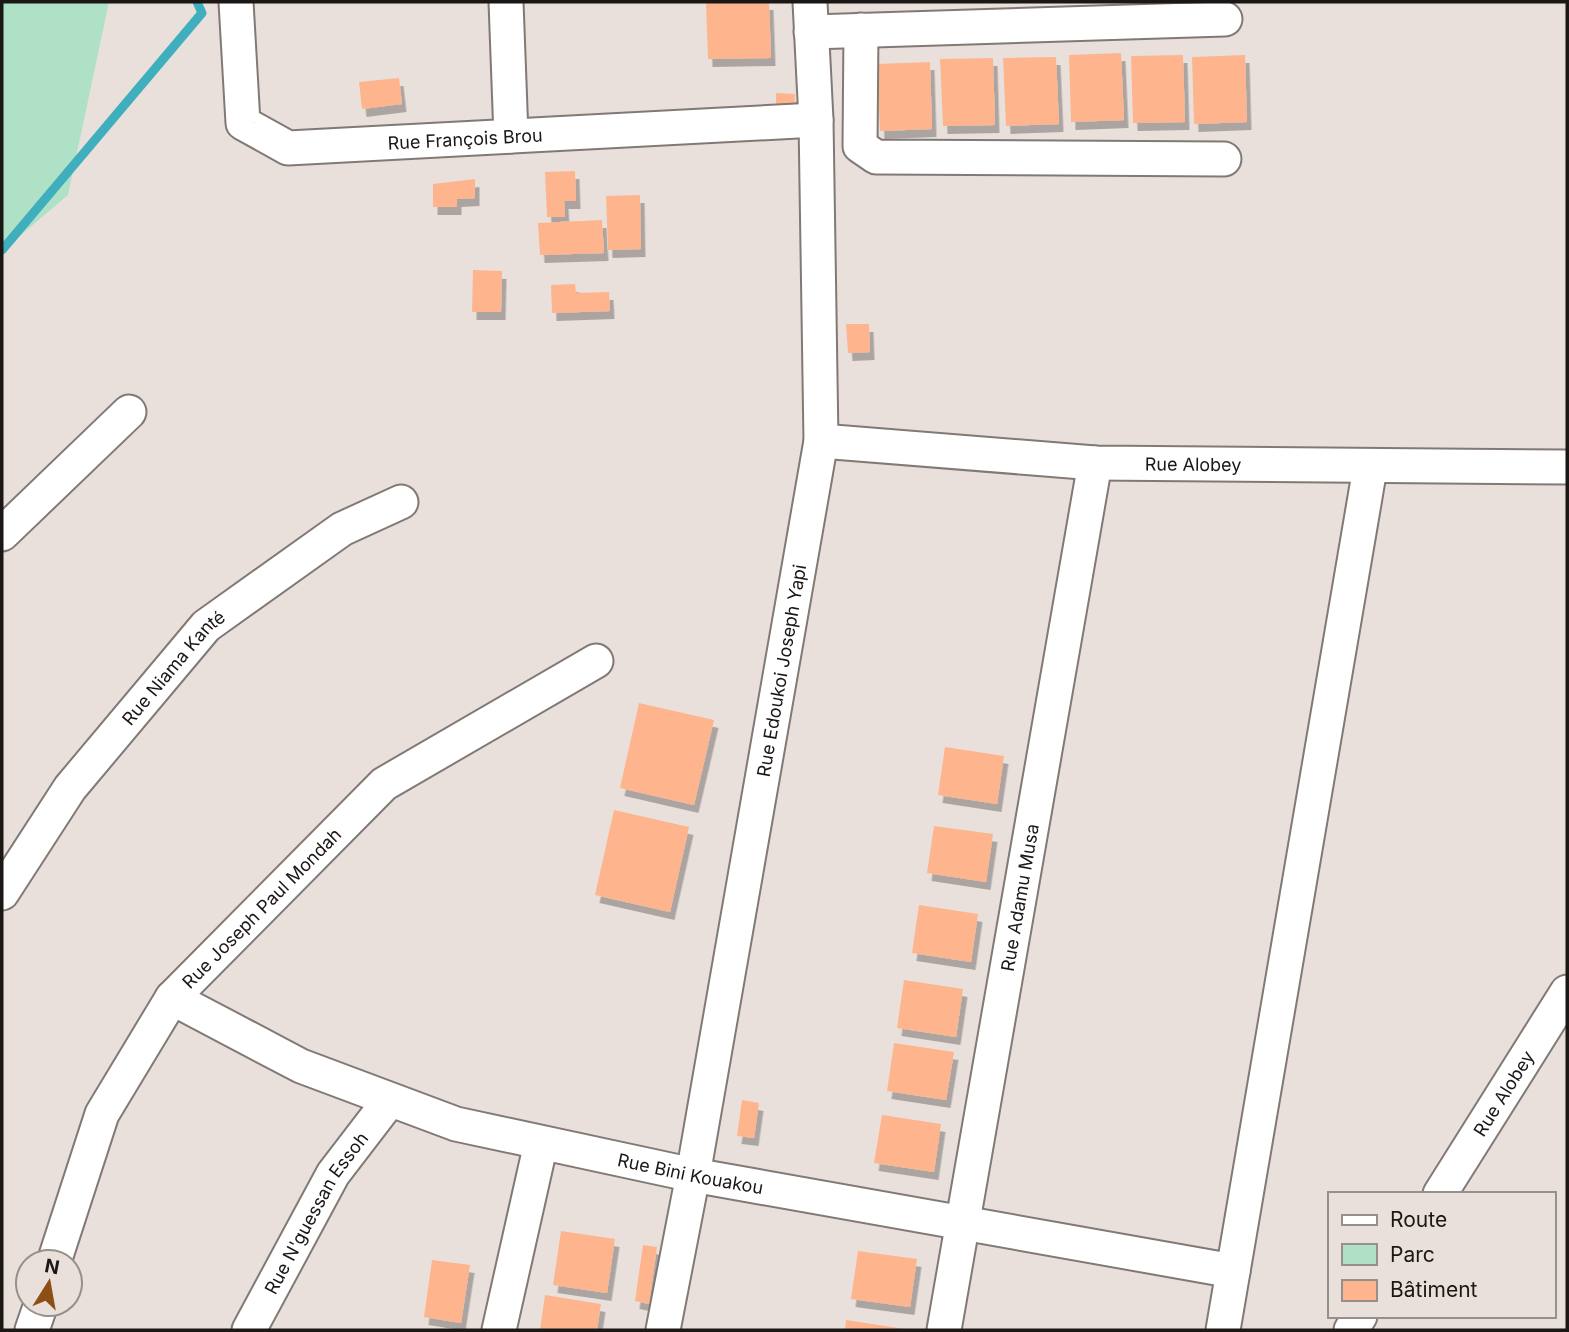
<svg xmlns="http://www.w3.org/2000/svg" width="1569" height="1332" font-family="Inter,sans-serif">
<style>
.green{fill:#afe1c7}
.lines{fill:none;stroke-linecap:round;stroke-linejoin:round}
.stream{stroke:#3faebd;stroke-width:9}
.building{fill:#feb58e;filter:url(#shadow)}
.minor-casing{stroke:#817975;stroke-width:37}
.minor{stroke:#fff;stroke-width:33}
.labels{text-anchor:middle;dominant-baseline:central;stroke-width:5;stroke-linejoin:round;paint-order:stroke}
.street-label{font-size:18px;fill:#1a1715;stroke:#e9e0db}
</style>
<defs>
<filter id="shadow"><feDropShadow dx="4.5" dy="8" stdDeviation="0" flood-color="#0004"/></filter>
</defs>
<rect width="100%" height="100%" fill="#e9e0db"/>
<!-- green -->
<path class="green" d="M2,2H109L68,195L2,251Z"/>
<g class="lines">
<!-- stream -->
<path class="stream" d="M2,250L202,13L197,2"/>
</g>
<!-- building -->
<path class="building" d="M706,2H769L771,58L708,59Z
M1121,53L1124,120L1071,122L1069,55Z
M1183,55L1185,122L1133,123L1131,56Z
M1245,55L1247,122L1194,124L1192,57Z
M1056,57L1059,124L1006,126L1003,58Z
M993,58L995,125L943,126L940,59Z
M930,62L932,129L880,131L877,64Z
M399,78L402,104L362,109L359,82Z
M776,93L795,94L794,111L776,110Z
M575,171L576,201H564L565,217H547L545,172Z
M475,179V198L457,199V207H433V184Z
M640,195L641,249L608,250L606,196Z
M602,220L604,253L540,255L538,223Z
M473,270L502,271L501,312H472Z
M575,284L576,293L609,292L610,311L552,313L551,285Z
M846,324H869L870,352L848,353Z
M639,703L714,720L694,805L620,788Z
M945,747L1004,756L997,804L938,795Z
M614,810L689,827L670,912L595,895Z
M934,826L993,834L986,882L927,873Z
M919,905L978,914L971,962L912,953Z
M904,980L963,989L956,1037L897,1028Z
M894,1043L954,1052L946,1100L887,1091Z
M742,1100L759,1103L754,1138L737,1136Z
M882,1115L941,1124L934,1172L874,1163Z
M561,1231L615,1239L607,1293L553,1285Z
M643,1245L657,1247L649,1304L635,1301Z
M858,1251L917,1259L910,1307L851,1299Z
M432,1260L470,1265L461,1323L424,1317Z
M545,1295L601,1304L597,1330H540Z
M846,1320L905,1329V1330H845Z"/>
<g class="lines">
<defs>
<g id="minor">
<path id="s1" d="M236,2L243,123L288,148L816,120"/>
<path d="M506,2L511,136"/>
<path d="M861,30L860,146L876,157L1224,159"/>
<path d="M811,32L1225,19"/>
<path id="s2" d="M821,441L1095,463L1567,467"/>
<path d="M2,534L129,412"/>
<path id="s3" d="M2,893L70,788L206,626L342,529L401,502"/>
<path id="s4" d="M172,998L301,1066L456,1124L693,1175L1233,1271"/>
<path id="s5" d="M1440,1194L1567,992"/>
<path id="s6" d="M54,1262L102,1114L172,998L384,784L596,661"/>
<path d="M32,1330L41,1304"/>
<path id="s7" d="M249,1330L333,1174L389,1101"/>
<path d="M499,1330L541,1143"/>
<path id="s8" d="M663,1330L693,1175L821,441L816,120L810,2"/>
<path id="s9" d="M944,1330L1095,463"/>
<path d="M1223,1330L1370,468"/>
<path d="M1351,1330L1360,1316"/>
</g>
</defs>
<!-- minor casing -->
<use href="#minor" class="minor-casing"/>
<!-- minor -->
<use href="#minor" class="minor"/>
</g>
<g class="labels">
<!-- street labels -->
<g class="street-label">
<text stroke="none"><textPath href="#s1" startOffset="350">Rue François Brou</textPath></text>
<text stroke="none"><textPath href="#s2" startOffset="373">Rue Alobey</textPath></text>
<text stroke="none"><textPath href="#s3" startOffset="284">Rue Niama Kanté</textPath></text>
<text stroke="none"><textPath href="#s8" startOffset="670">Rue Edoukoi Joseph Yapi</textPath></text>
<text stroke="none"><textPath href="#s9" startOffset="439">Rue Adamu Musa</textPath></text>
<text stroke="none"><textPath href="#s6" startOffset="418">Rue Joseph Paul Mondah</textPath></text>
<text stroke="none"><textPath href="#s5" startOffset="119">Rue Alobey</textPath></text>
<text stroke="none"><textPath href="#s4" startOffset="551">Rue Bini Kouakou</textPath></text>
<text stroke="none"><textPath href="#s7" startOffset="135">Rue N'guessan Essoh</textPath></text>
</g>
</g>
<!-- border -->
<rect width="1569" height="1332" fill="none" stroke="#1a1715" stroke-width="7"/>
<!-- legend -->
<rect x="1328" y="1192" width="228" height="126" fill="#e9e0db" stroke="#96908c" stroke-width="2"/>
<rect x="1342" y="1215" width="35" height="10" fill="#ffffff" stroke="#96908c" stroke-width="2"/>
<text x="1390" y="1227" font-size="21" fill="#1a1715">Route</text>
<rect x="1342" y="1244" width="35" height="21" fill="#afe1c7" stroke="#96908c" stroke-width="2"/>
<text x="1390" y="1262" font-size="21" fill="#1a1715">Parc</text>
<rect x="1342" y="1280" width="35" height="21" fill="#feb58e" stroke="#96908c" stroke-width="2"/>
<text x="1390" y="1297" font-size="21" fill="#1a1715">Bâtiment</text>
<!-- north arrow -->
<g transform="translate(49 1283) rotate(11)"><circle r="33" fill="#e9e0db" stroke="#96908c" stroke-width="2"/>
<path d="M0-5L12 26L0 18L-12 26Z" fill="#8d4f13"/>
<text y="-10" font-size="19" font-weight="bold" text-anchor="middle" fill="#1a1715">N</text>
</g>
</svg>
